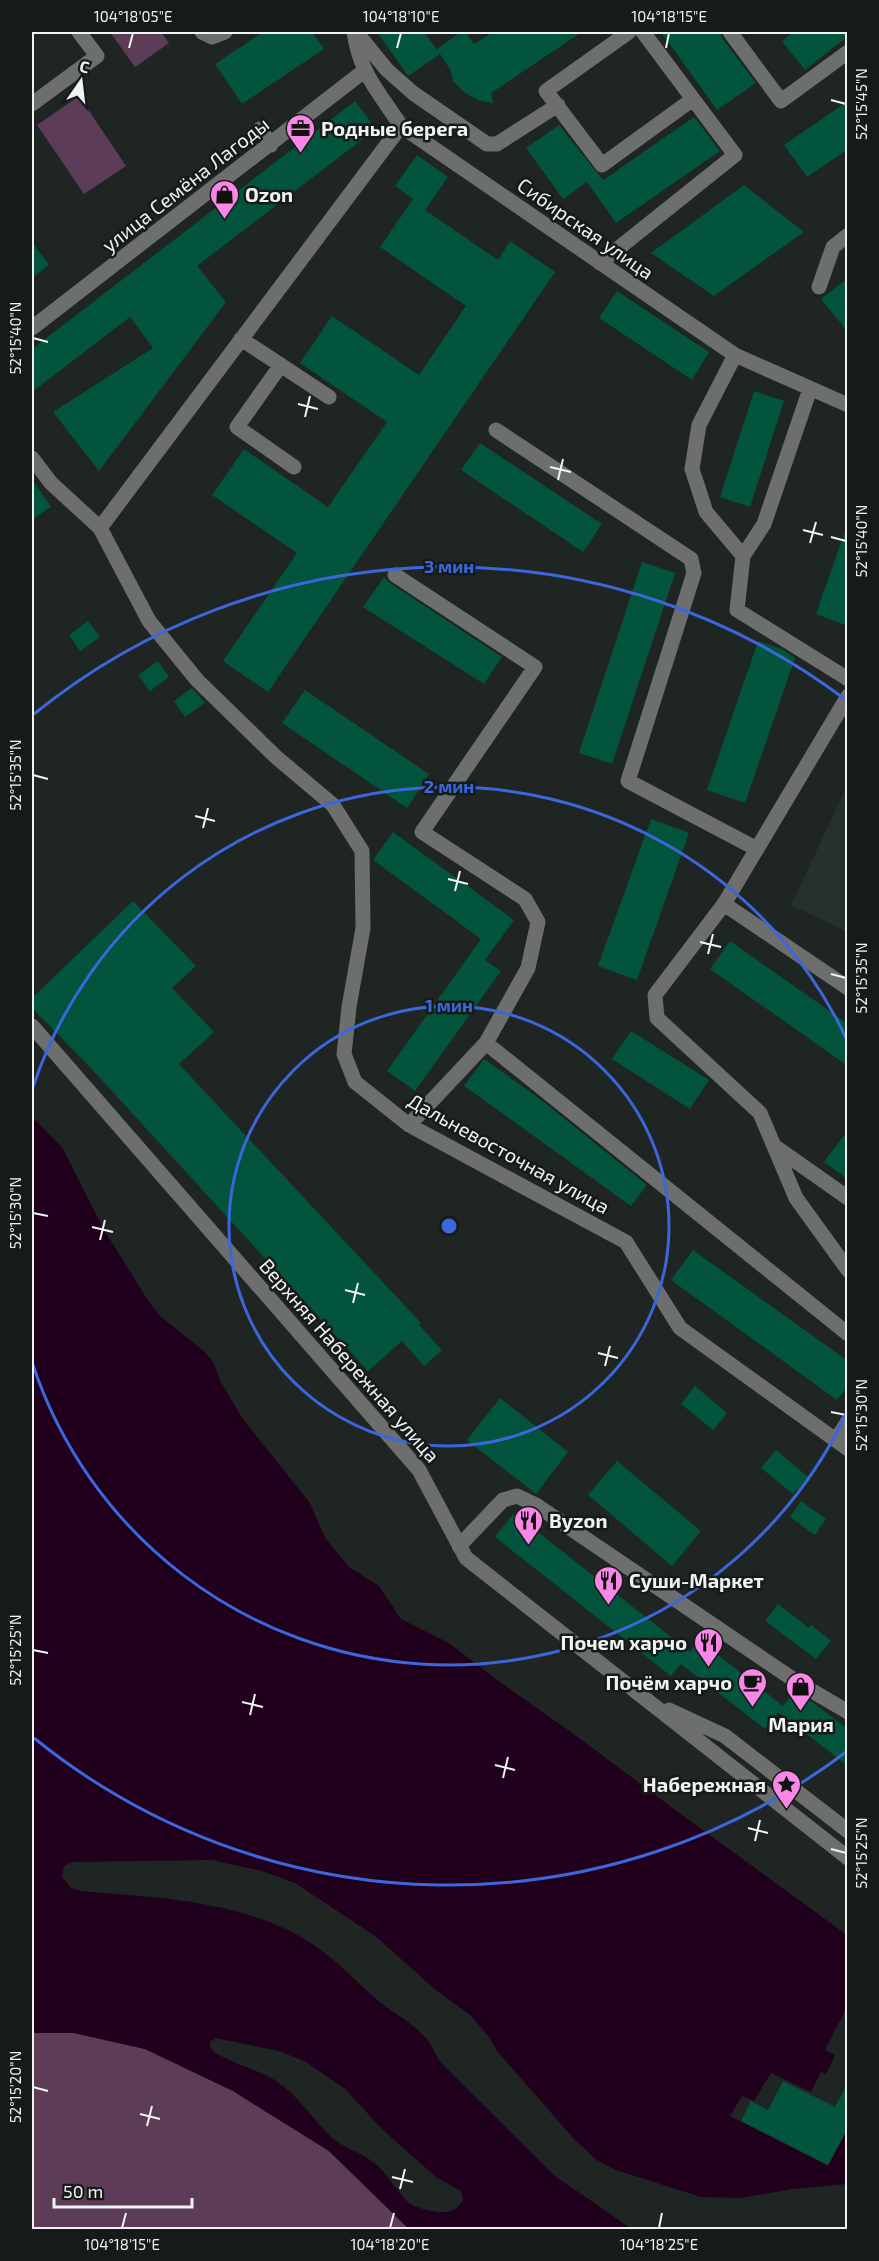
<svg xmlns="http://www.w3.org/2000/svg" width="879" height="2261" font-family="'Exo 2',sans-serif">
<style>
.built{fill:#25312c}
.green{fill:#5d3c57}
.water{fill:#20001d;fill-rule:evenodd}
.building{fill:#02543c}
.lines{fill:none;stroke-linecap:round;stroke-linejoin:round}
.minor{stroke:#6c6f6e;stroke-width:15}
.ticks{fill:none;stroke:#eff3f1;stroke-width:2}
.ring{fill:none;stroke:#3c67dc;stroke-width:3}
.labels{text-anchor:middle;dominant-baseline:central;stroke-width:5;stroke-linejoin:round;paint-order:stroke}
.poi-label{font-size:20px;font-weight:bold;fill:#eff3f1;stroke:#161b19;text-anchor:start}
.street-label{font-size:20px;fill:#eff3f1;stroke:#161b19}
.centre{fill:#3c67dc;stroke:#161b19;stroke-width:3}
.ring-label{font-size:18px;text-anchor:middle;font-weight:bold;fill:#3c67dc;stroke:#161b19;stroke-width:5;stroke-linejoin:round;paint-order:stroke}
.neatline{fill:none;stroke:#eff3f1;stroke-width:2}
.ticks-label{font-size:15px;text-anchor:middle;fill:#eff3f1}
</style>
<rect width="100%" height="100%" fill="#1f2522"/>
<!-- built -->
<path class="built" d="M847,786V932L791,905Z"/>
<!-- green -->
<path class="green" d="M110,32H161L169,43L135,67Z
M79,96L126,166L84,194L37,125Z
M34,2032L74,2033L145,2049L233,2091L329,2151L409,2229L32,2230V2033Z"/>
<!-- water -->
<path class="water" d="M32,1117L62,1147L103,1228L147,1299L160,1316L204,1351L213,1362L221,1382L242,1418L310,1503L325,1538L349,1567L379,1586L401,1619L449,1643L497,1680L571,1732L678,1812L847,1935V2007L825,2050L835,2055L826,2074L821,2072L811,2092L771,2073L754,2101L742,2096L730,2116L828,2166L847,2130V2184L792,2189L741,2198L701,2197L616,2170L597,2160L575,2140L497,2051L489,2037L470,2015L437,1991L375,1936L295,1883L262,1871L212,1860L71,1862L64,1866L62,1877L71,1888L81,1891C160,1898 246,1900 314,1945C336,1960 356,1981 376,1999C392,2013 416,2024 429,2042C433,2048 436,2055 440,2062L555,2176L632,2229H409L329,2151L233,2091L145,2049L74,2033H32ZM215,2038L279,2051L306,2062L345,2089L382,2129L436,2177L461,2191L463,2200C454,2216 439,2213 423,2209C417,2207 412,2206 407,2201C395,2189 388,2174 374,2163C361,2152 344,2148 331,2137C312,2119 299,2096 276,2081C257,2069 233,2064 214,2052L210,2047V2042Z"/>
<!-- building -->
<path class="building" d="M263,32H312L324,49L242,104L215,64Z
M377,32H424L440,54L408,76Z
M461,32H465L474,44L493,32H582L491,93L493,103L480,101L465,93L453,81L451,71L437,49Z
M661,32H720L722,38L756,83L717,110Z
M794,32H848V36L805,70L782,41Z
M355,101L376,129L197,266L226,302L99,471L53,412L153,348L130,317L32,392V349Z
M848,101V149L807,177L784,145Z
M694,117L720,151L616,223L587,182L563,199L526,148L559,125L603,180Z
M417,155L448,177L425,210L498,260L510,241L555,272L268,692L223,661L297,553L212,495L244,449L328,507L387,422L300,363L332,316L419,375L466,306L380,247L413,199L395,186Z
M744,185L804,232L714,296L651,253Z
M32,242L49,265L32,278Z
M848,278V332L821,299Z
M617,291L709,352L692,380L599,318Z
M754,391L784,401L750,507L720,497Z
M480,443L602,524L583,552L461,470Z
M32,479L51,507L32,520Z
M845,531L848,532V626L816,614Z
M642,562L675,573L612,764L579,753Z
M384,577L390,583L502,657L484,684L363,607Z
M88,621L100,637L80,651L69,635Z
M758,641L782,649L795,658L745,803L707,790Z
M158,661L169,677L150,691L138,675Z
M192,688L205,703L185,717L174,701Z
M305,690L429,774L407,808L282,723Z
M651,819L689,833L637,980L598,966Z
M393,832L514,920L485,960L501,971L415,1091L387,1071L481,939L373,860Z
M133,901L196,966L172,988L214,1032L179,1064L421,1323L419,1325L442,1350L424,1366L402,1341L368,1371L88,1065L32,1008V998Z
M730,941L848,1024V1066L710,969Z
M631,1031L709,1080L690,1109L612,1059Z
M484,1059L540,1099L647,1185L631,1206L464,1086Z
M848,1130V1179L824,1162Z
M693,1250L848,1361V1386L837,1400L671,1280Z
M695,1386L727,1413L713,1430L681,1404Z
M500,1398L568,1452L536,1494L467,1440Z
M776,1450L808,1477L793,1494L761,1468Z
M617,1461L701,1531L672,1566L588,1495Z
M801,1501L826,1519L815,1535L790,1517Z
M514,1513L690,1652L699,1640L783,1706L765,1729L681,1664L671,1676L495,1537Z
M778,1604L809,1628L811,1625L831,1641L816,1659L765,1621Z
M794,1692L812,1702L848,1729V1766L778,1712Z
M783,2081L835,2107L848,2083V2128L828,2165L741,2121L751,2101L768,2110Z"/>
<g class="lines">
<!-- minor -->
<path class="minor" d="M202,32L212,37L225,32
M354,32C360,74 379,92 401,126L735,355L848,405
M356,32L387,70L413,93L487,144H497L558,105
M629,32L546,91L602,165L693,99L643,32
M730,32L781,101L848,52
M32,104L97,56L79,32
M260,129L271,145
M600,263L735,155L693,99
M819,287L833,247L848,235
M32,328L364,71
M241,339L329,397
M735,355L699,425L692,469L706,512L743,556L737,610L848,679
M281,365L237,427L294,467
M496,430L691,559L694,573L628,781L757,849
M32,458L51,483L100,528L149,621L197,680L276,757L333,805L362,851L363,928L349,1007L344,1054L355,1082L409,1125L626,1242L680,1328L848,1449
M100,528L401,126
M743,556L764,524L810,389
M395,575L535,667L422,832L525,899L538,922L528,968L486,1043L409,1125
M848,696L724,904L655,995L657,1018L760,1113L796,1198L848,1270
M724,904L848,988
M32,1026L419,1470L466,1558L848,1858
M486,1043L848,1334
M774,1146L848,1198
M836,1440L848,1421
M459,1546L503,1500L517,1496L536,1505L797,1682L848,1712
M669,1710L725,1736L848,1831"/>
</g>
<!-- ticks -->
<path class="ticks" d="M129,48L133,33M397,48L401,33M666,48L669,33M831,100L846,104M33,338L48,342M298,404L318,409M305,417L310,396M550,467L571,472M558,480L563,459M803,530L823,535M831,537L846,541M810,543L816,522M33,775L48,779M195,816L215,821M203,828L208,808M448,879L468,884M455,891L460,871M700,942L721,947M708,954L713,934M831,974L846,978M33,1213L48,1216M92,1227L113,1232M100,1240L105,1220M345,1290L365,1295M353,1303L358,1283M598,1353L618,1358M605,1366L610,1346M831,1412L846,1415M33,1650L48,1653M242,1702L263,1707M250,1715L255,1694M495,1765L515,1770M503,1778L508,1757M748,1828L768,1833M755,1841L760,1820M831,1849L846,1853M33,2087L48,2091M140,2114L160,2119M147,2126L152,2106M392,2177L413,2182M400,2189L405,2169M122,2228L126,2213M390,2228L394,2213M659,2228L662,2213"/>
<!-- distance rings -->
<g class="ring">
<circle cx="449" cy="1226" r="220"/>
<path d="M847 1412A439 439 0 0 1 33 1365M33 1087A439 439 0 0 1 847 1040"/>
<path d="M846 1752A659 659 0 0 1 34 1738M34 714A659 659 0 0 1 846 700"/>
</g>
<!-- icons -->
<defs>
<symbol id="office-pin" viewBox="-11 -11 22 30"><path d="M0 17L-7.5 6A9.5 9.5 0 1 1 7.5 6Z" fill="#f987e8" stroke="#161b19"/><path d="M-6-3h4V-5.5h4V-3h4V5H-6ZM-1-4.5V-3h2v-1.5ZM-6 0V1H6V0Z" fill="#111"/></symbol>
<symbol id="shop-pin" viewBox="-11 -11 22 30"><path d="M0 17L-7.5 6A9.5 9.5 0 1 1 7.5 6Z" fill="#f987e8" stroke="#161b19"/><path d="M-5-2.5h2.3a2.7 3.5 0 0 1 5.4 0H5L5.5 6h-11ZM-1.5-2.5h3a1.5 2.3 0 0 0-3 0Z" fill="#111"/></symbol>
<symbol id="restaurant-pin" viewBox="-11 -11 22 30"><path d="M0 17L-7.5 6A9.5 9.5 0 1 1 7.5 6Z" fill="#f987e8" stroke="#161b19"/><path d="M-5-6h1v4h1v-4h1v4h1v-4h1v5L-1.5 .5V6h-2V.5L-5-1ZM5-6V6H3V1.5H1.5Q1.5-4 5-6Z" fill="#111"/></symbol>
<symbol id="cafe-pin" viewBox="-11 -11 22 30"><path d="M0 17L-7.5 6A9.5 9.5 0 1 1 7.5 6Z" fill="#f987e8" stroke="#161b19"/><path d="M-5.5-4.5H6V0H3Q3 3.5 0 3.5H-2.5Q-5.5 3.5-5.5 0ZM3-3.2v2h1.7v-2ZM-6 4.5H4V6H-6Z" fill="#111"/></symbol>
<symbol id="sight-pin" viewBox="-11 -11 22 30"><path d="M0 17L-7.5 6A9.5 9.5 0 1 1 7.5 6Z" fill="#f987e8" stroke="#161b19"/><path d="M0-6L1.8-2.2L6-1.7L2.9 1.2L3.7 5.4L0 3.3L-3.7 5.4L-2.9 1.2L-6-1.7L-1.8-2.2Z" fill="#111"/></symbol>
</defs>
<g fill-rule="evenodd">
<use href="#office-pin" x="284" y="112" width="33" height="45"/>
<use href="#shop-pin" x="208" y="178" width="33" height="45"/>
<use href="#restaurant-pin" x="512" y="1504" width="33" height="45"/>
<use href="#restaurant-pin" x="592" y="1564" width="33" height="45"/>
<use href="#restaurant-pin" x="692" y="1626" width="33" height="45"/>
<use href="#cafe-pin" x="736" y="1666" width="33" height="45"/>
<use href="#shop-pin" x="784" y="1670" width="33" height="45"/>
<use href="#sight-pin" x="770" y="1768" width="33" height="45"/>
</g>
<g class="labels">
<!-- poi labels -->
<g class="poi-label">
<text x="321" y="128">Родные берега</text>
<text x="245" y="194">Ozon</text>
<text x="549" y="1520">Byzon</text>
<text x="629" y="1580">Суши-Маркет</text>
<text x="687" y="1642" text-anchor="end">Почем харчо</text>
<text x="732" y="1682" text-anchor="end">Почём харчо</text>
<text x="801" y="1724" text-anchor="middle">Мария</text>
<text x="766" y="1784" text-anchor="end">Набережная</text>
</g>
<!-- street labels -->
<g class="street-label">
<text transform="translate(185 184) rotate(-38)">улица Семёна Лагоды</text>
<text transform="translate(586 228) rotate(35)">Сибирская улица</text>
<text transform="translate(509 1153) rotate(29)">Дальневосточная улица</text>
<text transform="translate(350 1360) rotate(49)">Верхняя Набережная улица</text>
</g>
</g>
<circle cx="449" cy="1226" r="9" class="centre"/>
<g class="ring-label">
<text x="449" y="573">3 мин</text>
<text x="449" y="793">2 мин</text>
<text x="449" y="1012">1 мин</text>
</g>
<!-- border -->
<rect width="879" height="2261" fill="none" stroke="#161b19" stroke-width="66"/>
<!-- north arrow -->
<g transform="translate(81 81) rotate(14)" stroke="#161b19" stroke-width="4.5" paint-order="stroke">
<path d="M0-4.5L10 22L0 15L-10 22Z" fill="#eff3f1"/>
<text y="-9" font-size="16" font-weight="bold" text-anchor="middle" fill="#eff3f1">С</text>
</g>
<!-- scale -->
<path d="M54 2198v9h138v-9" fill="none" stroke="#eff3f1" stroke-width="3"/>
<text x="63" y="2198" font-size="18" fill="#eff3f1" stroke="#161b19" stroke-width="4.5" paint-order="stroke">50 m</text>
<rect x="33" y="33" width="813" height="2195" class="neatline"/>
<g class="ticks-label">
<text x="133" y="22">104°18'05"E</text>
<text x="401" y="22">104°18'10"E</text>
<text x="669" y="22">104°18'15"E</text>
<text transform="translate(862 104) rotate(-90)" y="5">52°15'45"N</text>
<text transform="translate(16 338) rotate(-90)" y="5">52°15'40"N</text>
<text transform="translate(862 541) rotate(-90)" y="5">52°15'40"N</text>
<text transform="translate(16 775) rotate(-90)" y="5">52°15'35"N</text>
<text transform="translate(862 978) rotate(-90)" y="5">52°15'35"N</text>
<text transform="translate(16 1213) rotate(-90)" y="5">52°15'30"N</text>
<text transform="translate(862 1415) rotate(-90)" y="5">52°15'30"N</text>
<text transform="translate(16 1650) rotate(-90)" y="5">52°15'25"N</text>
<text transform="translate(862 1853) rotate(-90)" y="5">52°15'25"N</text>
<text transform="translate(16 2087) rotate(-90)" y="5">52°15'20"N</text>
<text x="122" y="2250">104°18'15"E</text>
<text x="390" y="2250">104°18'20"E</text>
<text x="659" y="2250">104°18'25"E</text>
</g>
</svg>
